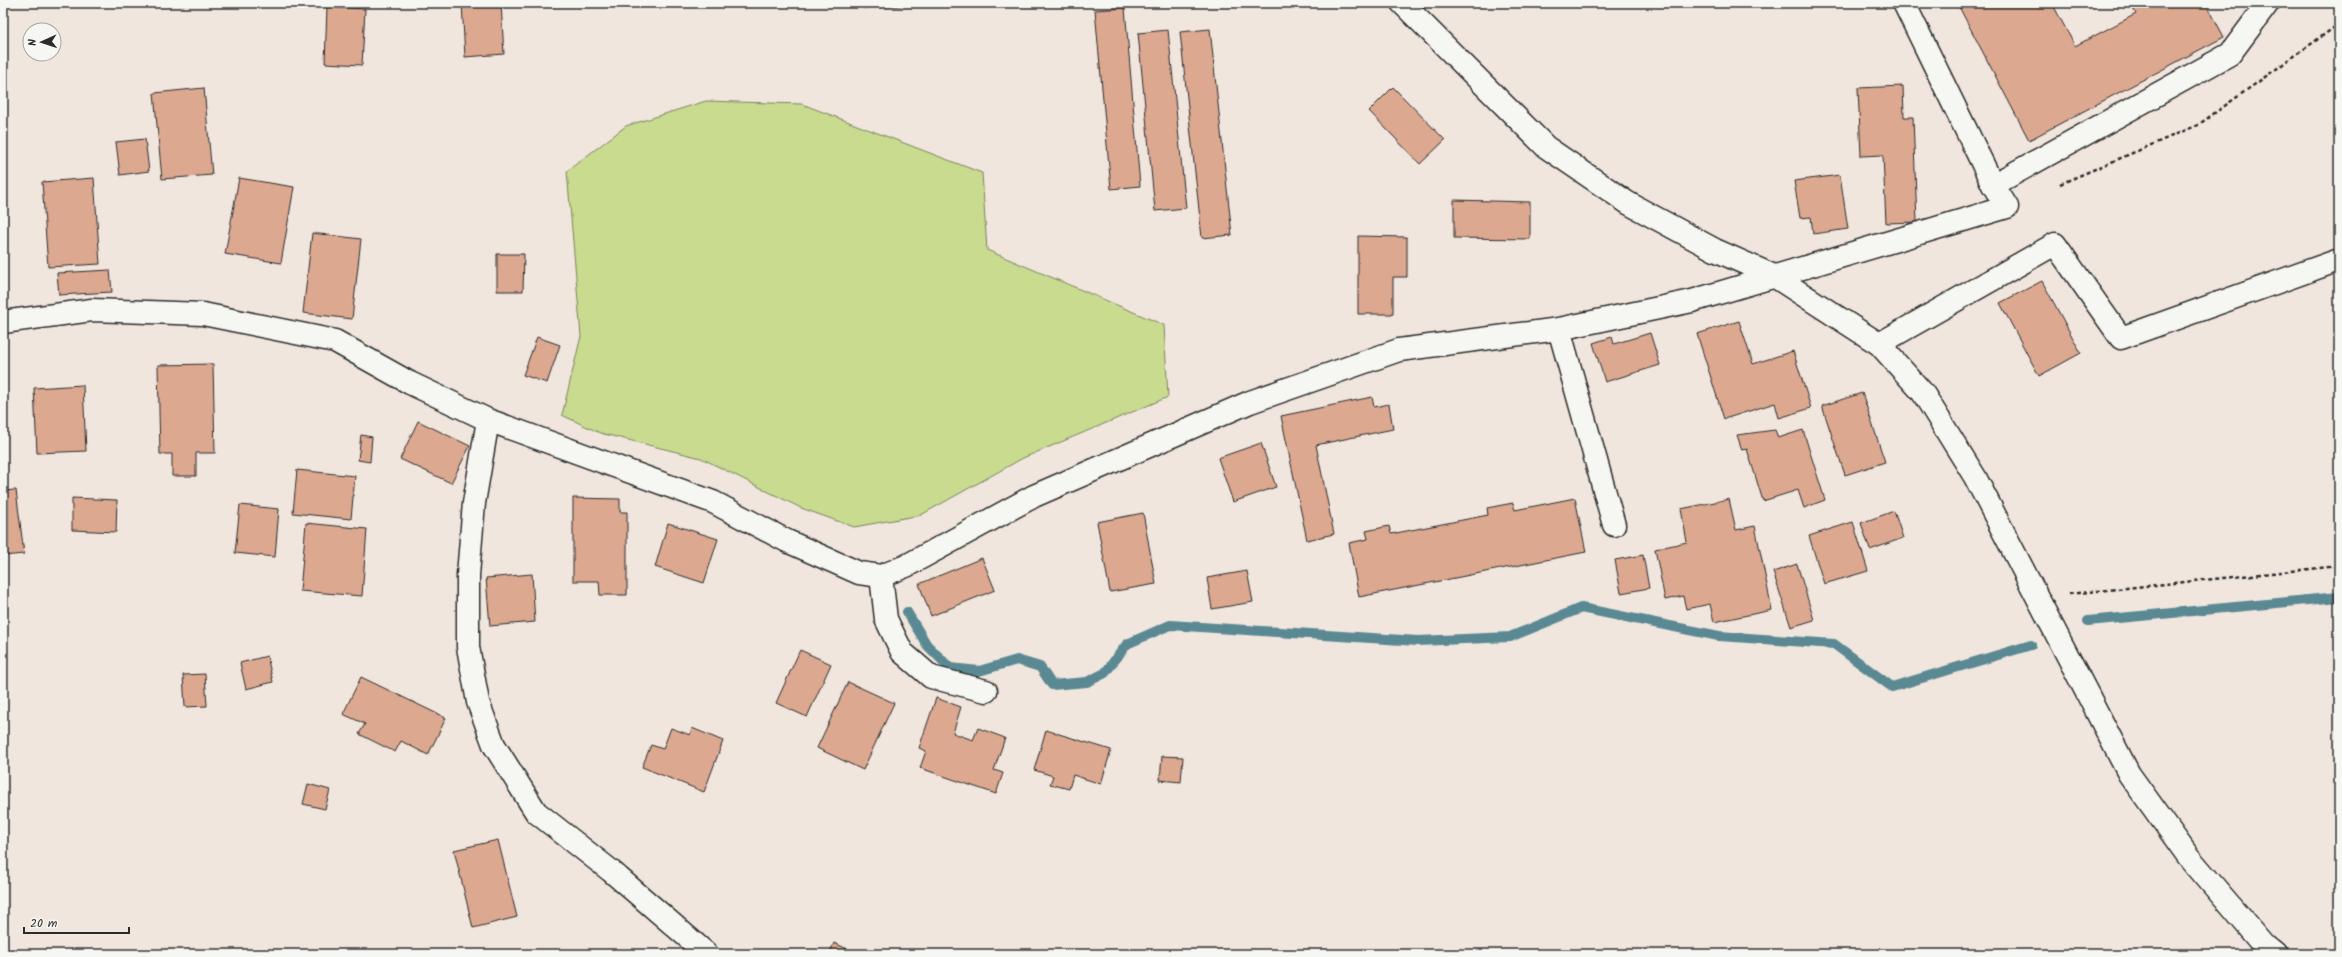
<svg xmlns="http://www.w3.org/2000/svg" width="2342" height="957" font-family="Kalam,sans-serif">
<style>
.green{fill:#c8db8f;stroke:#7a835d}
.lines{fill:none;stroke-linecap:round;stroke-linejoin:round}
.stream{stroke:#5a8993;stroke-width:10}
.building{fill:#dca890;stroke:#2b2b2b}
.minor-casing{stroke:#2b2b2b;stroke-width:25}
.path{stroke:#2b2b2b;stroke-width:2.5;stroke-dasharray:4 3;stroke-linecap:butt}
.minor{stroke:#f6f6f2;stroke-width:22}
</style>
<rect width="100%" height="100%" fill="#f1e6de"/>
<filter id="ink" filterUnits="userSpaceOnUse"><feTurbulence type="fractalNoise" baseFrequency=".025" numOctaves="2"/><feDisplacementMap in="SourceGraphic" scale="8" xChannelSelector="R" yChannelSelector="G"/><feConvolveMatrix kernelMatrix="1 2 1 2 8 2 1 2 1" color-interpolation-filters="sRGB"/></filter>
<g filter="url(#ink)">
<!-- green -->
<path class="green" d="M706,101L802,104L982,173L987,250L1164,325L1168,397L1023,458L921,515L854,527L801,508L701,458L600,433L562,415L581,336L567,171L626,126Z"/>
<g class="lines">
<!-- stream -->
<path class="stream" d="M907,612L927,645L950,668L979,671L1017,660L1040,667L1052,685L1087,682L1105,673L1127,644L1170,625L1418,641L1510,637L1581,608L1719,636L1834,644L1892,687L2031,645
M2088,621L2339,597"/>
</g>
<!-- building -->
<path class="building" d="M462,3H501L504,54L465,57Z
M863,3H912V5L863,8Z
M1957,3H2052L2075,46L2136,14L2130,3H2206L2224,37L2029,140Z
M327,7L365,9L362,65L325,63Z
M1125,8L1140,186L1111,189L1095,10Z
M1210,29L1232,235L1202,238L1180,32Z
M1168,30L1186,208L1155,211L1138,33Z
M1903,86L1904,117H1913L1917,222L1886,223L1883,155L1861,156L1858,88Z
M1393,87L1445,140L1420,164L1369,111Z
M204,88L212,175L162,179L154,93Z
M145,139L149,171L120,175L116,142Z
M1840,175L1848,229L1813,234L1811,217L1800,218L1794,181Z
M94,178L100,264L48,267L42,182Z
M239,178L294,187L281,263L225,254Z
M1454,200L1530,202V239L1454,238Z
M312,233L361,239L352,319L303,313Z
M1358,236L1407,237V277H1393V314H1358Z
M497,254H524L523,291H497Z
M110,270L112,292L59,295L57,273Z
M2042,281L2081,353L2039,376L2000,303Z
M1739,321L1753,364L1793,351L1811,408L1779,418L1775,403L1724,419L1697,334Z
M1650,333L1660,365L1605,382L1593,343L1612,337L1614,344Z
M537,337L560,345L547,383L523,375Z
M213,364L215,453H196V476H172V454H160L158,365Z
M83,385L86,451L37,453L34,388Z
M1862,393L1885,462L1845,475L1822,406Z
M1372,397L1374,407L1389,404L1393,429L1316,445L1334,534L1307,540L1281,416Z
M418,421L470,446L451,483L400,459Z
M1775,430L1778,438L1803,430L1825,500L1804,508L1798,490L1763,501L1747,449L1742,450L1737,435Z
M361,435L372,437L370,462L358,460Z
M1261,443L1276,487L1233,502L1218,458Z
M297,470L355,476L351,519L293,513Z
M16,490L24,554L3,556V491Z
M72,498L117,500L116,532L72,530Z
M573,498L620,499V512H627V595H600L599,581H573Z
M1575,498L1586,552L1359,597L1349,543L1368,539L1366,531L1389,526L1391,534L1488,515L1487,508L1513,503L1515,510Z
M1729,499L1736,530L1755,526L1772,610L1714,622L1710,604L1686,609L1683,596L1665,600L1655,549L1687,542L1681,509Z
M240,505L279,509L275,557L235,553Z
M1894,511L1903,538L1870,550L1861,523Z
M1143,513L1156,584L1110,592L1097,522Z
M1853,522L1868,571L1824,584L1809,536Z
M306,523L367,529L362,596L300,591Z
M668,523L718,539L704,583L655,567Z
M1643,555L1649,588L1621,593L1615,560Z
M982,558L995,590L931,616L919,584Z
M1797,564L1814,620L1791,627L1773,572Z
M1247,571L1253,602L1212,609L1207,578Z
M532,574L535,622L490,626L486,578Z
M800,650L831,664L807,717L776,703Z
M267,656L273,682L246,689L240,663Z
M205,674L207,706L185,707L183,675Z
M361,677L446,718L428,755L401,741L395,752L359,734L365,724L343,714Z
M848,682L894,703L863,770L817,748Z
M936,698L961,707L953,733L973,740L978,728L1005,738L994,770L1003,773L996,794L920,768L926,751L919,748Z
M671,728L690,735L692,728L723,741L704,792L642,767L651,745L663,749Z
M1046,730L1111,750L1101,784L1073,775L1069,789L1050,784L1053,776L1034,770Z
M1162,756L1183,757L1181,782L1160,780Z
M308,784L330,790L325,809L303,804Z
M498,840L517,917L473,928L454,850Z
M834,943L859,954H829Z"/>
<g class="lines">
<defs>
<path id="minor" d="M1402,3L1546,147L1628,203L1715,250L1774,276L1879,344L1923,393L1975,477L2129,774L2188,856L2264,945L2275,954
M1993,185L2230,54L2268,3
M3,322L92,310L203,314L335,341L410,383L488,420L713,502L787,541L859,573L881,576L906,566L1034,496L1250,402L1399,350L1559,329L1692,301L2007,207L1993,185L1904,3
M1559,329L1614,525
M1879,344L2055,244L2121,338L2339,260
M488,420L474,503L468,575V647L478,702L494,745L536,812L611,871L707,954
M881,576L886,619L902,652L931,677L986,691"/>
</defs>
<!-- minor casing -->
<use href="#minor" class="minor-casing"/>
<!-- path -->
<path class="path" d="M2060,184L2198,125L2339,24
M2069,594L2339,566"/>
<!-- minor -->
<use href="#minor" class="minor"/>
</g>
</g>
<!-- margin -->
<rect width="2342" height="957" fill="none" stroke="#f6f6f2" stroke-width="16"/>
<rect x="8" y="8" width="2326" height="941" fill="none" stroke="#2b2b2b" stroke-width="1.5" filter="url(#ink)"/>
<!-- north arrow -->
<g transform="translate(42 42) rotate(267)"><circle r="19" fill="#f6f6f2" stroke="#a5a5a2"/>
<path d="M0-3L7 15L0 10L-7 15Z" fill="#2b2b2b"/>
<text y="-6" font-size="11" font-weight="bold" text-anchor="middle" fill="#2b2b2b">N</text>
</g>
<!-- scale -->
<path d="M24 927v6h105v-6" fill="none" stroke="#2b2b2b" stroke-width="2"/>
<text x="30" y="927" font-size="12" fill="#2b2b2b" stroke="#f6f6f2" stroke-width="3" paint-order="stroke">20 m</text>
</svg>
